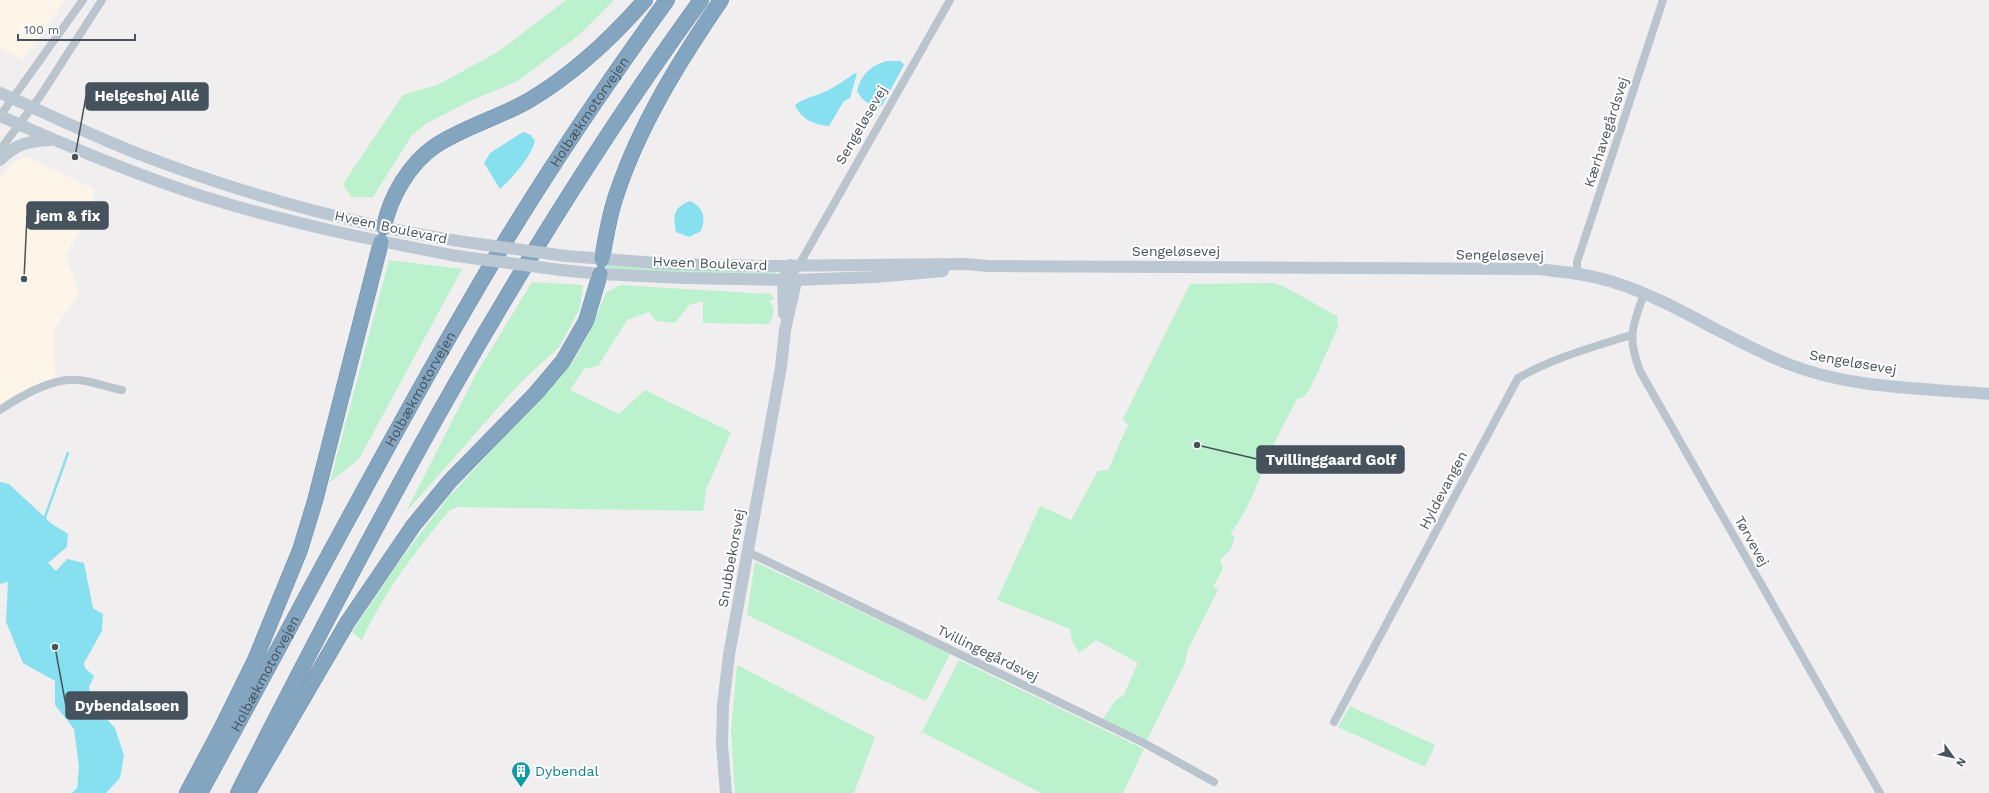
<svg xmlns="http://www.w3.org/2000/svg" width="1989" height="793" font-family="'Work Sans',sans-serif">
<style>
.commercial{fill:#fdf5e7}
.green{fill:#bbf1cd}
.water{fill:#86e0f0}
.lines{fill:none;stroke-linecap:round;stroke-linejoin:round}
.stream{stroke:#86e0f0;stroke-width:2.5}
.highway-casing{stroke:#6f90ac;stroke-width:16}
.street{stroke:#b9c4cc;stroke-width:8}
.secondary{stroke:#bbc8d3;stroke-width:12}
.highway{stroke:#84a5c0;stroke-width:15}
.secondary-bridge{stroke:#bbc8d3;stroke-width:12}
.labels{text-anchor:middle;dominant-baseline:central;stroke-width:4;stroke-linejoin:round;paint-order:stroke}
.street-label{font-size:14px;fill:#46535d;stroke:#fff}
.culture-label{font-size:14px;fill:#0d838f;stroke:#fff;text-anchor:start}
.leader{fill:none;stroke:#46535d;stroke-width:1.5}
.callout-dot{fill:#46535d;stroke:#fff;stroke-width:1.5}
.callout{fill:#46535d;stroke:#46535d;stroke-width:1.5}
.callout-label{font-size:15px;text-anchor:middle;font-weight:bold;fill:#fff}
</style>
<rect width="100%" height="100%" fill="#f1eeef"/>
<!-- commercial -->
<path class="commercial" d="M0,0H65L23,60L0,47Z
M26,157L94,189L93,213L66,254L79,293L53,331L56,377L10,397L0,404V178L15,161Z"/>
<!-- green -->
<path class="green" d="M566,0H614L579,35L518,81L472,100L427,123L412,135L373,197H351L343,184L403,95L437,85L498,52Z
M389,260L462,269L359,459L330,482Z
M604,264L758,269L775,272L776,275L605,270Z
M532,282L583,285L580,308L559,347L519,384L406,512L476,374Z
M1273,283L1283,286L1337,316L1338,327L1310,389L1304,397L1297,399C1287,419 1275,439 1267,460C1256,487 1248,511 1230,534L1235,537L1231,549L1220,560L1223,568L1213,587L1218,590L1188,649L1185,663L1147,740L1103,719L1116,700L1123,696L1138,663L1096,640L1079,653L1072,641L1070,629L997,600L1040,506L1071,520L1098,471L1108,470L1128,425L1123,419L1190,284Z
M620,285L770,294L773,297L774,300L768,301C776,306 774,315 770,323L767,324L703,323V301L689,305L675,323L656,321L649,312L627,320L598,366L584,369L570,390L619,414L645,390L731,432L706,490L703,511L457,507L450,510C416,550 384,592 362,640L352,632L398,563L447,499L573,362L589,333L606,293Z
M755,562L950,654L926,701L747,615Z
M959,660L1144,749L1123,793H1041L922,732Z
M737,665L875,737L854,793H735L731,731Z
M1350,706L1435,745L1425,767L1338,727Z"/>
<!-- water -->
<path class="water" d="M886,61H901L904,65L883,104L881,106C869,105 863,102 857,91C862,74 869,67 886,61Z
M855,73H857L850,98L844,101L829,126C814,125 801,119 795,105C804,98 812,97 822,93C834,88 845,80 855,73Z
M523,132L531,135L535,141C530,159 512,178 500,189L484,163L490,153Z
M690,201C704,208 706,217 701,231L689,237L676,232C673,216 673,207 690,201Z
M0,482L9,484L52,524L68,534L67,547L48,563L56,571L67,559L84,563L93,608L103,614L102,631L84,663L85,668L94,676L89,687L92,703L115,728L124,755L120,778L106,793H72L77,788L79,767L74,729L55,705V681L23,663L6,622L8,582L0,584Z"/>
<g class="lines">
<!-- stream -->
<path class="stream" d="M45,517L68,453"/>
<defs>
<g id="highway">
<path d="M384,227C390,197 409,164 435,146C463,127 498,118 528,101C572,75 611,39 645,0"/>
<path d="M602,259C606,237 609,215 617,193C640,124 680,60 721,0"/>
<path d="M249,791L347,623L413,526L450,481L536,393L563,361L586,321L600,274"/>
<path d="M187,793L221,729L255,660L300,550L315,501L381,242"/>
<path id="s1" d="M200,793C289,631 374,466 467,306C527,201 596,98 667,0"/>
<path d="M238,793C376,520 521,248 701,0"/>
</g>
</defs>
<!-- highway casing -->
<use href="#highway" class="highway-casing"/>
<!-- street -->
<path class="street" d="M0,116L83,0
M0,150L41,95L102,0
M799,265L950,0
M1577,273V262L1663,0
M1644,294C1632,327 1627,337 1640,371L1880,793
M0,410C21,396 51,378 77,380C92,381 107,387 122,390
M748,552L1144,743L1214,782
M1334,722L1518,378C1553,358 1593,347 1631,335"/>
<!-- secondary -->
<path class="secondary" d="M0,93C48,114 95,137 144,156C254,198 369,229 486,245
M0,116C67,146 135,175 205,197C288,223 372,240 457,256
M0,160C15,144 29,141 50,140
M566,256L670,264L764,266L965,264L988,266L1538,269C1563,272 1588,274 1613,282C1675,301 1730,342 1791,365C1853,389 1924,388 1989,394
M561,270L600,274L684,278L795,280L875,277L943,271
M784,314L783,280L786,273
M726,793L722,744L723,705L729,655L781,367L785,330L795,286V280L790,265"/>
<!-- highway -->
<use href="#highway" class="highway"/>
<!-- secondary-bridge -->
<path class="secondary-bridge" d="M486,245L566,256
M457,256L561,270"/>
</g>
<!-- icons -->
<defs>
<symbol id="building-pin" viewBox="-11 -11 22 30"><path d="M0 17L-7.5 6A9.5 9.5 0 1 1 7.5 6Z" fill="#0f9aa8" stroke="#fff"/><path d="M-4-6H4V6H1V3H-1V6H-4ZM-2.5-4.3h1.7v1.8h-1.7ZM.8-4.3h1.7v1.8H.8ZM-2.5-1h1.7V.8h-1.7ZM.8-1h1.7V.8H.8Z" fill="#fff"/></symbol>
</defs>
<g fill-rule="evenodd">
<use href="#building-pin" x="510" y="760" width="22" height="30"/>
</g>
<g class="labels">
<!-- street labels -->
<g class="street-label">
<text stroke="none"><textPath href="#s1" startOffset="785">Holbækmotorvejen</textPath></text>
<text transform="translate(861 125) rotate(-60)">Sengeløsevej</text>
<text transform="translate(1606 132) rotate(-72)">Kærhavegårdsvej</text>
<text transform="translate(391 227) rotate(12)">Hveen Boulevard</text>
<text x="1176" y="251">Sengeløsevej</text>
<text transform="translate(1500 255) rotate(1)">Sengeløsevej</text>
<text transform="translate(710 263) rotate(2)">Hveen Boulevard</text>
<text transform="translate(1853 362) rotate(10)">Sengeløsevej</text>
<text stroke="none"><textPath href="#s1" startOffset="460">Holbækmotorvejen</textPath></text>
<text transform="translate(1443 490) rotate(-62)">Hyldevangen</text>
<text transform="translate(1752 541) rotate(61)">Tørvevej</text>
<text transform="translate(731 558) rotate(-80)">Snubbekorsvej</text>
<text transform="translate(988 653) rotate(26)">Tvillingegårdsvej</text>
<text stroke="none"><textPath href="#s1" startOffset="136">Holbækmotorvejen</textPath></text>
</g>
<!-- culture labels -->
<g class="culture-label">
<text x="535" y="771">Dybendal</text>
</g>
</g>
<!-- callouts -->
<path class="leader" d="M75 157L86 96M24 279L27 216M1197 445L1257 459M55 647L66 706"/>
<g class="callout-dot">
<circle cx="75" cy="157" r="4"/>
<circle cx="24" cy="279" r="4"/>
<circle cx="1197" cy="445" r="4"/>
<circle cx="55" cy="647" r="4"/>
</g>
<g class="callout">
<rect x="86" y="83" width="122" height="27" rx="4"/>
<rect x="27" y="202" width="81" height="27" rx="4"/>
<rect x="1257" y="446" width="147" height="27" rx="4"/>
<rect x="66" y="692" width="121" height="27" rx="4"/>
</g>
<g class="callout-label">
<text x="147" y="101">Helgeshøj Allé</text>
<text x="68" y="221">jem &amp; fix</text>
<text x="1331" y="465">Tvillinggaard Golf</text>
<text x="127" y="711">Dybendalsøen</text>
</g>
<!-- north arrow -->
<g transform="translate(1953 757) rotate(123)" stroke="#ffffff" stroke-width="3" paint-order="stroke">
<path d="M0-3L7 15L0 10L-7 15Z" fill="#46535d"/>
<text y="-6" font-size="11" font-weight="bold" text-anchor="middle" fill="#46535d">N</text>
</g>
<!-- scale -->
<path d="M18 34v6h117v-6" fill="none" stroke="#46535d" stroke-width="2"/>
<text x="24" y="34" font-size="12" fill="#46535d" stroke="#ffffff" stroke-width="3" paint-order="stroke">100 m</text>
</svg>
